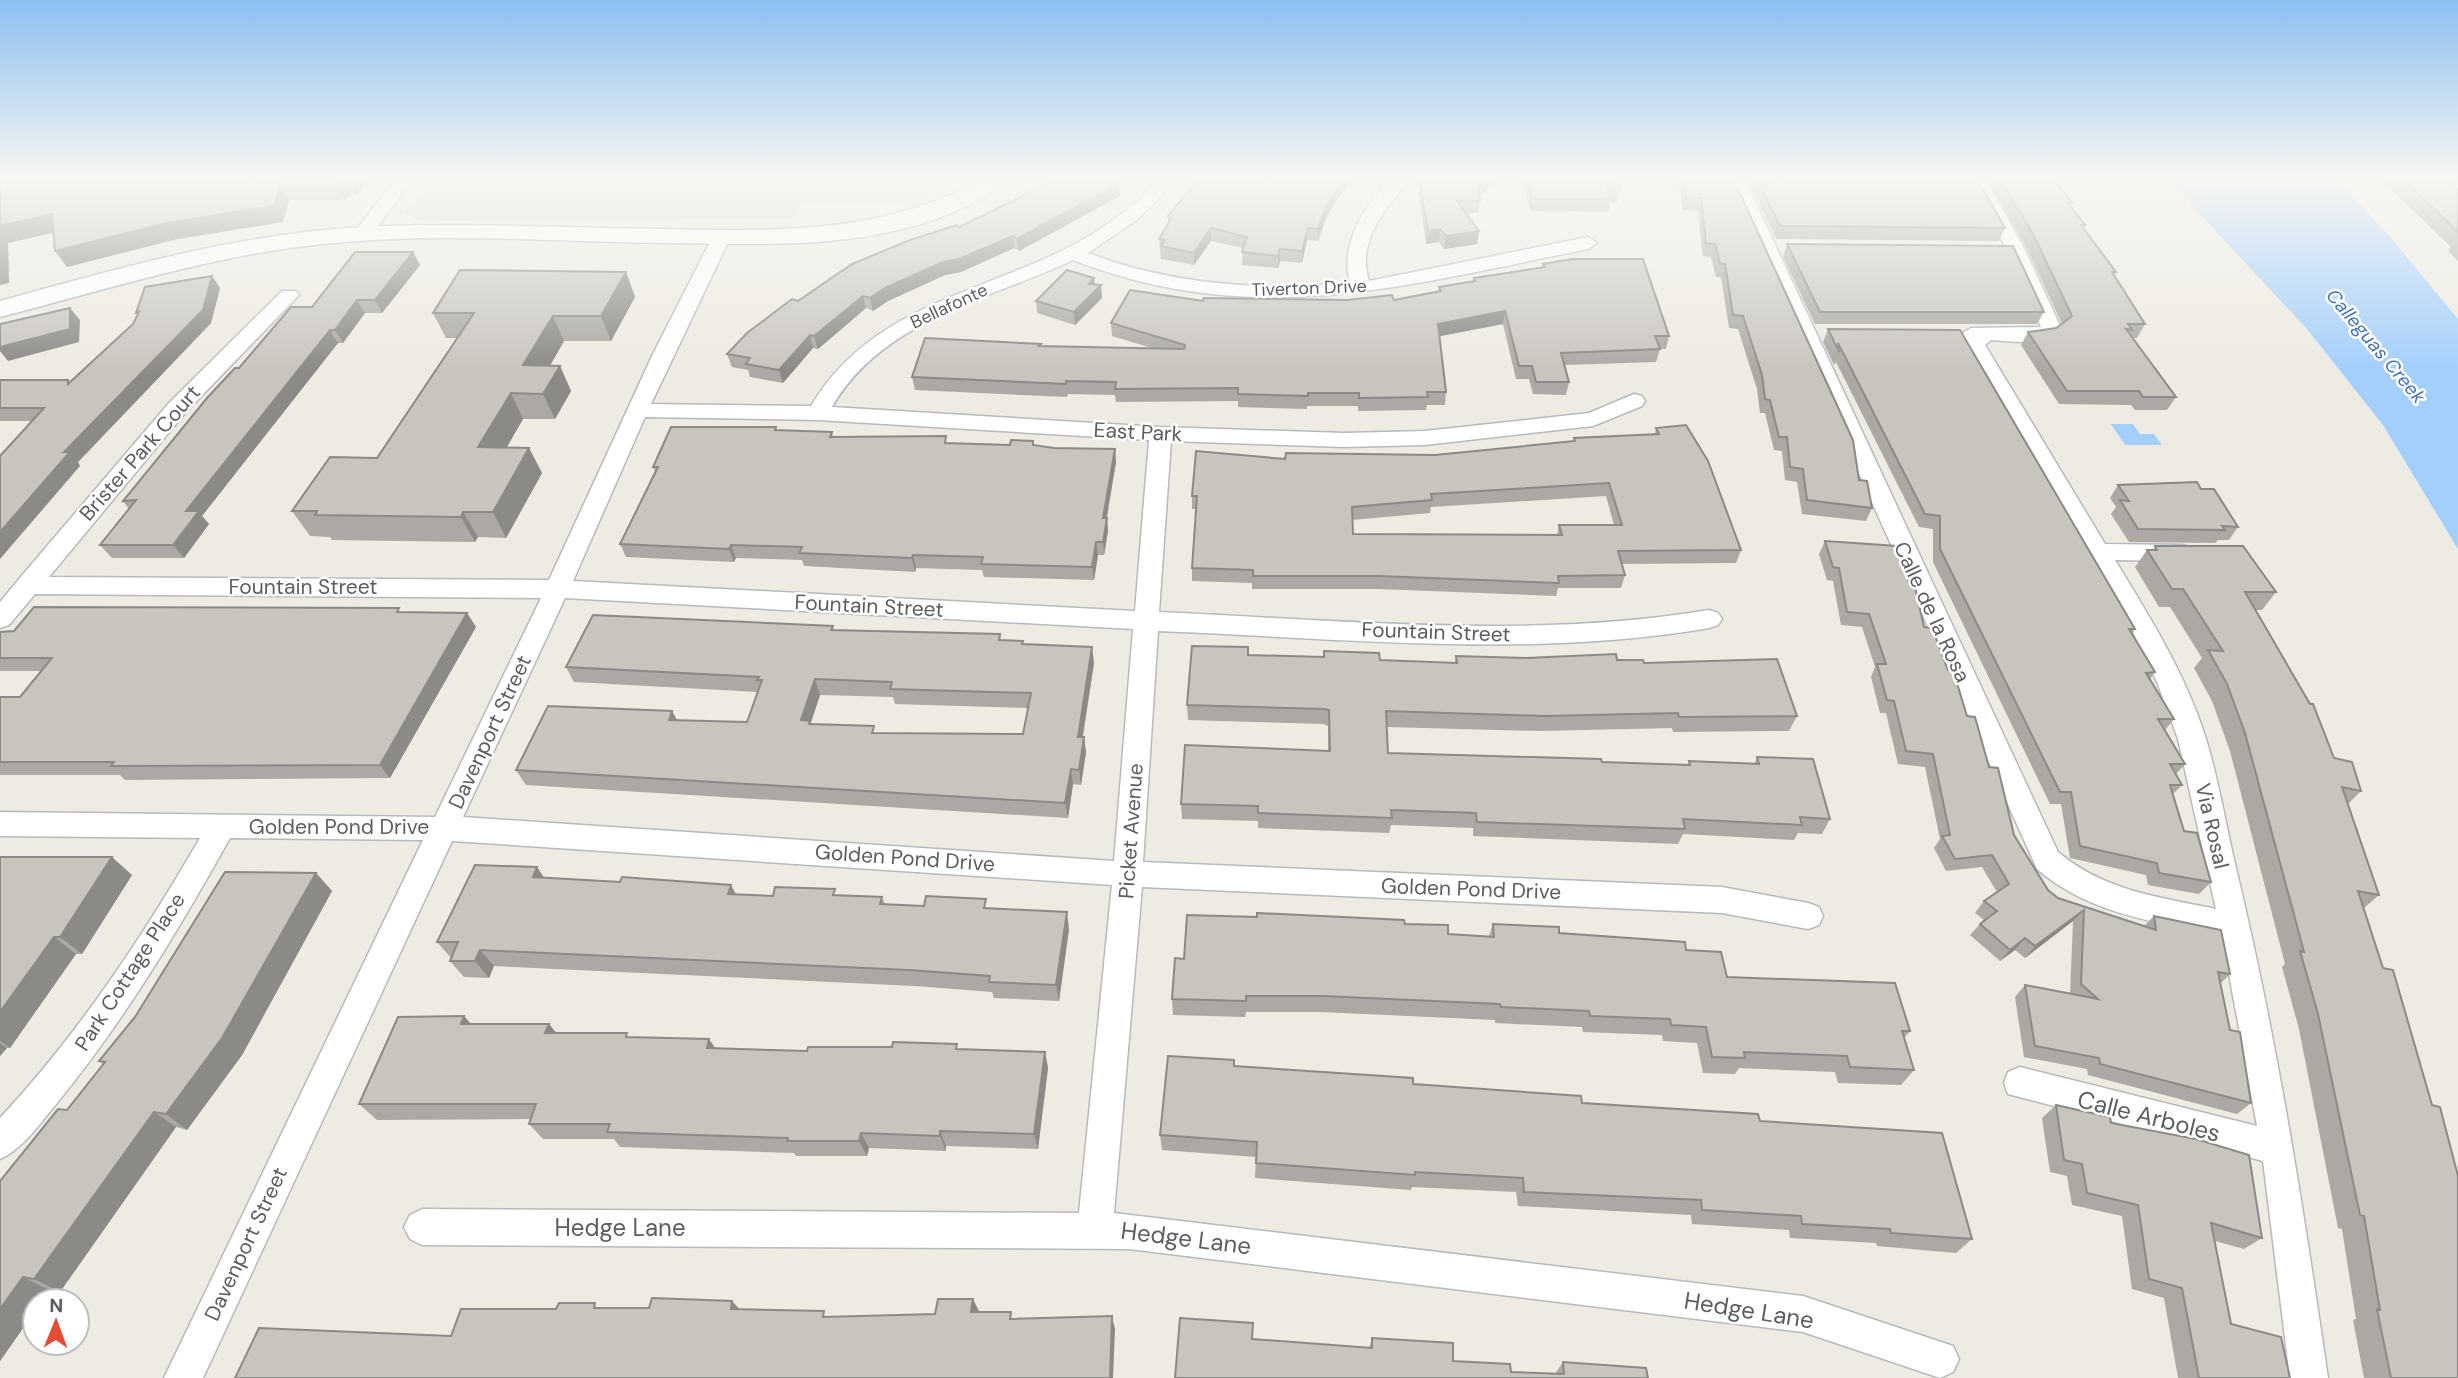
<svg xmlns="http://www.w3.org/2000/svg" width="2458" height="1378" font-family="'DM Sans',sans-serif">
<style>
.education{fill:#dddad0}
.water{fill:#a3cffc}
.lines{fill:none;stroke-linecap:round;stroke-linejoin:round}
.minor-casing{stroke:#b7b9be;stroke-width:3}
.tertiary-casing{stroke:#b7b9be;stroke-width:3}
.minor{fill:#fff;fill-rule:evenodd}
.tertiary{fill:#fff;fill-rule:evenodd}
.wall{fill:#aca9a4;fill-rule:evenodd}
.shaded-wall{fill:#8c8a86}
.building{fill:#c8c5bf;stroke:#8c8a86;stroke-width:2;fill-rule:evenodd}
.labels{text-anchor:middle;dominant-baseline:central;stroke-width:5;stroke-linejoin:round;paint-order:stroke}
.far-street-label{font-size:18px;fill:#5a5d62;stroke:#fff}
.far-water-label{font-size:19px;font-style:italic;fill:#4373b6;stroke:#fff}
.street-label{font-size:21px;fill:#5a5d62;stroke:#fff}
.near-street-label{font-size:24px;fill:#5a5d62;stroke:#fff}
</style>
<rect width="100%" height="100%" fill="#edebe2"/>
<!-- education -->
<path class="education" d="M431,178H964L902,204L801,205L793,219L418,220L404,213Z"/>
<!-- water -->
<path class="water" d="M2171,178H2335L2391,238L2458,319V549L2383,425L2307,329L2196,210Z
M2111,424H2133L2140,434H2154L2162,445H2125Z"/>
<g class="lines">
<defs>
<path id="minor" d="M396,178H414L369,238H355L353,234Z
M1161,178H1179L1138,219L1088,253C1172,285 1260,291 1350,283C1339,243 1365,206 1391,178H1410C1387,209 1356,238 1369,281L1588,237L1597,243L1588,249C1406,285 1255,331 1073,260C988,300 882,320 832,407L1160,427L1344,433L1425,431L1589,413L1634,394L1642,396L1645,401L1642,406L1593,426L1425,445L1344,447L1171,441L1159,612C1341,620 1529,640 1709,610L1718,613L1722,619L1718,625L1709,628C1528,659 1341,638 1158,631L1143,862L1722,887L1808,903L1819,907L1823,916L1819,925L1808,929L1722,913L1142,887L1114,1213L1803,1296L1953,1346L1959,1359L1953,1372L1940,1378L1803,1332L1129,1249L422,1245L410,1239L404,1227L410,1215L422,1209L1079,1213L1112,885L452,841L203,1378H164L423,840L230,838C178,931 124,1021 57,1103C41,1122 23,1149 0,1159V1118C79,1033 142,938 200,838L0,836V812L435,817L541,598L35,594L9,625L0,628V602L19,579L169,403L282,291H296L299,295L185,413L49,577L549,580L652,356L715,232L722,230L731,236L651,404L811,406C869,309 970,296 1063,250C1100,232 1133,208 1161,178ZM645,417L818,420L1149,440L1135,611L573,581ZM565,598L1133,629L1114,861L463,817Z
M1726,178H1744L2058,852C2104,891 2159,897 2216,909L2178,739L2157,682L2133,632L1961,334L1971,328L2041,327L2007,250L1967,178H1985L2025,250L2062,330C2048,348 2011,341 1991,340L1985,345L2105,544L2182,545L2190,547L2194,553L2190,559L2182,561L2115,560C2150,617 2186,675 2206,739C2219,781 2226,826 2236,868C2277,1038 2303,1206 2328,1378H2290L2263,1161L2008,1094L2004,1083L2008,1072L2020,1067L2257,1126L2222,936C2156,922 2089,914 2037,869Z"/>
<path id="tertiary" d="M983,178H1010C1004,186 993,191 985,196C894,250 776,245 674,243C555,242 433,231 314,245C206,257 105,290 0,317V301C119,268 238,234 362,227C463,222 564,228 664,229C774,231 886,235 983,178Z"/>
</defs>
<!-- minor casing -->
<use href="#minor" class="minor-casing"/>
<!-- tertiary casing -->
<use href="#tertiary" class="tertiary-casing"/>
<!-- minor -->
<use href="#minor" class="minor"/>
<!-- tertiary -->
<use href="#tertiary" class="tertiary"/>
</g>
<!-- wall -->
<path class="wall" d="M0,178H370L356,195H350L345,200H289L283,222L177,239L67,267L53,233L8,243L9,283Z
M1055,178H1124L1119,184L1120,196L1019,251L1014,248L961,272L945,275L888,301L873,311L866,308L818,349L813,348L783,383L750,377L748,370L732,367L727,354L798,301L959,227L1050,183Z
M1199,178H1353L1337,200L1326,218L1318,241L1307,240L1302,263L1280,261L1278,268L1242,265L1243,248L1211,241L1194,265L1161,259L1159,239L1168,224V216Z
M1427,178H1500L1479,196L1480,201L1478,213H1466L1477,244L1444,249L1439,242L1426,244L1419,195L1420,183Z
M1522,178H1617L1620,189L1617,202H1610L1608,212L1530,211Z
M1675,178H1733L1859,480L1872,508L1866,521L1802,514L1797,482L1785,480L1782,451L1774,450L1765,413H1760L1757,389L1738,329L1729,328L1721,277H1716L1711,257L1703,256L1698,211L1683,210L1680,190L1676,189Z
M1747,178H1977L2005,228L1999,241L1776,239Z
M1986,178H2052L2072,203L2070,206L2085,225L2084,228L2116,272L2114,275L2145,324L2137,338H2132L2176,397L2167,410H2135L2131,405L2059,404L2021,345L2028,332L2056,328L2062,324L2027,249Z
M2379,178H2445L2458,190V261L2448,251L2451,247Z
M1787,244L2044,312L2037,324H1815L1783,257Z
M413,252L420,265L382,313H365L343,343H338L202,516L209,524L184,558H112L100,545L129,509L123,501L239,368L312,307Z
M1543,264L1669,336L1666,349H1660L1656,362L1564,365L1569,382L1566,395L1533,394L1529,379H1516L1503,324L1439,336L1446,392L1445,405H1427L1426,410L1358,411V406H1307V409L1238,407V401L1116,402L1115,395L1068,394L1067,397L915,390L912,377L1042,347L1155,349L1112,336L1111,323L1203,301L1394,300L1438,292L1439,287L1473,281L1474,278L1542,268Z
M626,272L635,297L611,341H564L550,366H560L571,391L555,419H523L506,448H529L542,473L506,538L478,537L475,542L332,540L330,537L310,536L292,511L377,458L458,338H446L433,313Z
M212,276L220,288L211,323L78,462L80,466L32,421H0V380H68L70,382L133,324L138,315L136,313Z
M1094,278L1095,285H1101L1102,298L1075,325L1037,313L1036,301Z
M1828,329L2135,629L2132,634L2155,672L2150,679L2174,719L2165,730L2185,764L2176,774L2182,785L2173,794L2184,831L2211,882L2199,894L2148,885L2146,875L2070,858L2061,804H2050L1933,562V529L1919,527L1836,362L1834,365L1823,342Z
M776,427L777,430L832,432L833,437L948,443L1034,445L1054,448L1115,449L1116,462L1107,518L1108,531L1104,555H1098L1094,580L984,577L982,570L916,568L915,572L804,566L802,560L736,558L734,562L626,557L620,544L655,471L653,467Z
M1656,428L1741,550L1736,563L1622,564L1625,575L1621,588H1558L1556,596L1378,589H1252V583L1192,581V568L1196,509H1192V496L1285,459L1435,455L1573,441L1574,438L1655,434ZM1606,496L1614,525H1559L1557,535L1353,534L1352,520L1430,513L1431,507Z
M2118,485L2201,489L2238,527L2229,540H2218L2215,543L2129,542L2111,514L2116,507L2110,498Z
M1825,541L1924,627L1948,670L1989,767L2014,835L2048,890L2058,898L2144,926L2154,916L2230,974L2221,983L2230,1030L2251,1103L2237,1114L2088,1075L2087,1069L2024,1057L2015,997L2025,985L2070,994L2073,921L2025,958L2015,950L2000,961L1970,935L1980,924L1984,920L1975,913L1984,901L1997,892L1982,867L1946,871L1934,848L1940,839L1925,767L1898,764L1886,713H1880L1871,677L1875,667L1862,627L1841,625L1833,581L1827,580L1819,554Z
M2155,546L2276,592L2262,610H2255L2334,758L2361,791L2348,804L2379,895L2364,908L2458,1378H2364L2353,1320L2356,1319L2342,1229L2338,1228L2299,1029L2282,967L2285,964L2230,751L2212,701L2194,668L2202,658L2170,607H2159L2135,567L2147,550H2153Z
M401,612L467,613L476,627L390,778L125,780L120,775H0V697H20L41,671H0V632Z
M833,626L834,630L1000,634L1001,640L1094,663L1083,737L1086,752L1081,785L1073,784L1068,818L526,785L516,770L672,711L677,720L747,722L758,692L574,682L566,667ZM820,695L893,697L895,704L1028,708L1023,734L876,733L811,724V722Z
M1248,655L1455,663L1456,656L1617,660L1644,663L1797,716L1789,731L1673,732L1672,728L1540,731L1387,727L1388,753L1688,765L1689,761L1755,763L1757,757L1830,819L1822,834L1798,833L1794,840L1683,834L1678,844L1473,836V828L1391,825L1389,833L1258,828V821L1182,819L1181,804L1328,751V726L1323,724L1188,720L1187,705Z
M0,857L132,875L82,954H76L10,1048H7L0,1056Z
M316,873L332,891L242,1055L187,1130L176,1127L60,1292L49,1290L42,1301H35V1311L0,1361V1181L67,1110L103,1064L99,1061Z
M544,878L620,882L731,885L736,894L773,896L837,895L882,897L885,904L988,908L1069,929L1059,1001L994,998L992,992L915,986L494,966L489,978L464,977L450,961L451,958L437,942Z
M1405,924L1448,934L1489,936L1493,924L1686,950L1727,977L1910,1031L1904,1038L1914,1070L1901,1085L1838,1083L1835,1072L1739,1068L1735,1074L1703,1073L1697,1043L1663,1041L1662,1035L1583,1032L1582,1027L1495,1023V1020L1321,1012H1246L1245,1017L1173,1015L1172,999L1184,959Z
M471,1024H549L556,1033L630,1037L715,1048L807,1051L959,1049L1045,1052L1048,1068L1038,1149L946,1146V1151L869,1148L867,1156H796L794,1153L620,1147L614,1139H543L529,1124L530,1119L377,1120L359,1104Z
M1234,1066L1413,1084L1760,1121L1972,1239L1956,1253L1877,1246L1876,1243L1790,1238L1789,1230L1692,1224L1691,1215L1518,1206L1516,1192L1412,1187L1411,1190L1255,1178L1256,1157L1162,1150L1160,1135Z
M2056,1105L2111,1123L2262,1238L2244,1249L2215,1241L2231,1324L2290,1378H2178L2164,1298L2132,1289L2122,1216L2072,1205L2067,1176L2050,1172L2042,1118Z
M1372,1338L1453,1361L1511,1372L1555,1374L1563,1362L1648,1378H1175L1252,1339L1369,1348Z"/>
<!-- shaded-wall -->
<path class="shaded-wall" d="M349,178H370L356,195L348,179Z
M1112,178H1124L1119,184L1120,196L1019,251L1017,239L1109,181Z
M1345,178H1353L1337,200L1326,218L1318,241V229L1326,206Z
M1488,178H1500L1475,200L1477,187Z
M342,179L350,195L345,200L337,184Z
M280,184L289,200L283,222L177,239L67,267L55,251Z
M52,214L63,230L8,243L9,283L0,285V226Z
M1211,228V241L1194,265V253Z
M1308,228L1307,240L1302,263V251Z
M1440,229L1439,242L1426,244L1428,231Z
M1479,231L1477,244L1444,249L1446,236Z
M1013,236L1014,248L961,272L945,275L888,301L873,311L870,298L885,288L943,262Z
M1280,249V261L1278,268V256Z
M413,252L420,265L382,313L375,300Z
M626,272L635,297L611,341L601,316Z
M212,276L220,288L211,323L78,462L80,466L0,559V532L64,452Z
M1094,278L1095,291L1101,285L1102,298L1075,325L1074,312L1089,284Z
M863,296L866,308L818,349L814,336Z
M357,300L365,313L343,343L335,330Z
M70,308L80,320L79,342L8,361L0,351V347Z
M1505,311L1503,324L1436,337L1438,324Z
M553,316L564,341L535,391L523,365Z
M330,330L338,343L202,516L209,524L184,558L173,545L186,511Z
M810,335L813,348L783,383L779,370Z
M560,366L571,391L555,419L543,394Z
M511,393L523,419L492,473L478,447Z
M529,448L542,473L506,538L493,512Z
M1115,449L1116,462L1104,531L1103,518Z
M463,512L478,537L475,542L461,517Z
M1107,518L1108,531L1104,555L1103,542Z
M1096,542L1098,555L1094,580L1092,567Z
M731,545L736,558L734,562L729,549Z
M913,555L916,568L915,572L912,558Z
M467,613L476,627L390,778L380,765Z
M1092,647L1094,663L1080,752L1078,737Z
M815,679L820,695L811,722L816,736L801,720Z
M672,711L680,726L669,720Z
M1084,737L1086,752L1081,785L1079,770Z
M1071,769L1073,784L1068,818L1065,803Z
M112,857L132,875L82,954L60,937Z
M537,867L549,885L533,877Z
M316,873L332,891L242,1055L187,1130L166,1114Z
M731,885L739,902L728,894Z
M2084,910L2073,921L2025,958L2035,946Z
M1067,912L1069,929L1059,1001L1056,985Z
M54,937L76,954L10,1048L0,1041V1012Z
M2025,938L2015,950L2000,961L2010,950Z
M480,950L494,966L489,978L475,961Z
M464,1016L479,1033L461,1024Z
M549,1024L562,1040L545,1033Z
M709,1039L720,1055L707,1048Z
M0,1043L7,1048L0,1056Z
M1045,1052L1048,1068L1038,1149L1034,1134Z
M154,1112L176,1127L60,1292L34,1279Z
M940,1131L946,1146V1151L940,1136Z
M861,1133L869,1148L867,1156L859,1141Z
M23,1277L49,1290L42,1301H35V1311L0,1361V1309Z
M973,1299L979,1311L977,1324L971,1312Z
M732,1301L744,1314L731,1309Z
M1112,1316L1115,1329L1113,1378H1110Z"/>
<!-- building -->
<path class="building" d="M0,178H349L348,179H342L337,184H280L274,206L167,223L55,251L52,214L0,226Z
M1055,178H1112L1109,181L1119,183L1017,239L1013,236L959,259L943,262L885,288L870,298L863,296L814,336L810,335L779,370L746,364L750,358L727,354L747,333L792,299L798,301L852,264L910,240L957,225L959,227L1050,183Z
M1199,178H1345L1326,206L1318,229L1308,228L1302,251L1280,249L1278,256L1242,252L1247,237L1211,228L1194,253L1161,246L1165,240L1159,239L1171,219L1168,216Z
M1427,178H1488L1477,187L1480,201H1457L1479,231L1446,236L1440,229L1428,231L1420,183Z
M1527,178H1617L1620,189H1607L1611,199H1532Z
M1683,178H1733L1853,440L1859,480L1867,481L1872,508L1807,500L1803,469L1790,467L1787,437H1779L1770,400L1765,399L1762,375L1743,316L1733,315L1725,264H1720L1715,244L1706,243L1701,198L1686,197Z
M1757,178H1977L2005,228L1780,226Z
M2000,178H2052L2072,203H2068L2085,225H2081L2116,272H2112L2145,324H2128L2132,330L2126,329L2176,397H2143L2139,391H2067L2028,332L2056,328L2072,316L2034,236Z
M2401,178H2445L2458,190V232Z
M1787,244L2013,246L2044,312H1820Z
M355,252H413L375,300H357L335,330H330L186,511H199L173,545H100L136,500L123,501L207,398L235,368H239L291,307H312Z
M1572,259H1643L1669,336H1655L1660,349L1561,353L1569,382H1536L1532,366H1519L1505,311L1438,324L1446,392H1427L1428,397L1359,398V393H1308V396L1238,394V388L1115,389L1116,382L1066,381V384L912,377L925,338L1041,344L1039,346L1184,349L1185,345L1111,323L1130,290L1203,301L1204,298L1347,300L1392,295L1394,300L1441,291L1439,287L1475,281L1474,278L1545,267L1543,264Z
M460,270L626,272L601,316H553L523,365L560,366L543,394L511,393L478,447L529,448L493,512H463L461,517L315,515L317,511H292L330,457L377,458L474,313H433Z
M1067,270L1094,278L1089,284L1101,285L1074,312L1036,301Z
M212,276L203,310L64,452H70L0,532V456L44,408H0V380H68V384L133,324L139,312L136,313L145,287Z
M70,308V329L0,347V324Z
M1828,329L1960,330L2135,629H2129L2155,672L2146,673L2174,719H2158L2185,764H2170L2182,785H2170L2184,831L2197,833L2211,882L2159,873L2157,863L2080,846L2071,792H2060L1940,549V516L1925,514L1838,343L1839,352Z
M1686,425L1708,461L1741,550L1618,551L1625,575L1558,576L1559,583L1379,576H1253V570L1192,568L1197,496H1192L1196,451L1285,459L1286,453L1435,455L1575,441L1574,438L1659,434L1656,428ZM1609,483L1622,525H1559L1562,535L1353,534L1352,507L1432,500L1431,494Z
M671,427H776L775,430L832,432L830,437L946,436L945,443L1010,445L1011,440L1033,441V445L1054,448L1115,449L1103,518H1107L1103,542H1096L1092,567L981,564L983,557L913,555L912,558L799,553L802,547L731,545L729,549L620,544L658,467H653Z
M2197,482L2201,489H2214L2238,527L2222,526L2225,530L2138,529L2120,500L2129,501L2118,485Z
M1825,541L1897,546L1910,586L1915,587L1924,627L1932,628L1948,670H1953L1967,716L1975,717L1989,767L1998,768L2014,835L2048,890L2058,898L2156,930L2154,916L2221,930L2230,974L2218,972L2230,1030L2240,1032L2251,1103L2100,1064L2099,1058L2035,1046L2025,985L2098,999L2081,984L2084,910L2035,946L2025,938L2010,950L1980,924L1997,911L1984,901L2009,884L1992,855L1955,859L1942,836L1950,835L1933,754L1906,751L1894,701L1887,700L1877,664H1886L1869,614L1847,612L1839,568L1833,567Z
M2155,546H2243L2276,592H2245L2310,704H2313L2334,758L2352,762L2361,791L2342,787L2379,895L2358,891L2383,968L2393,970L2432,1105L2440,1107L2458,1176V1378H2391L2377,1309L2380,1310L2364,1216L2360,1215L2318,1014L2300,951L2304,952L2245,733L2227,684L2208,650L2223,651L2183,589H2172L2147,550H2157Z
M34,607L399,608L397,612L467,613L380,765L111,766L114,762H0V697H20L52,658H0V632L14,631Z
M593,615L833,626L831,630L1000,634L999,640L1023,641L1022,644L1092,647L1078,737H1084L1079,770L1071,769L1065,803L516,770L548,706L672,711L669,720L747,722L762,680H757L759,677L566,667ZM815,679L892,682L890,689L1031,693L1023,734L872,733L874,726L809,724L810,721L801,720Z
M1192,646L1248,647V655L1324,657V651L1379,653L1380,660L1457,663L1456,656L1526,658L1616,654L1617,660H1643L1644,663L1777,659L1797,716L1679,717L1678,713L1544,716L1386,711L1388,753L1601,759L1602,762L1690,765L1689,761L1759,764L1757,757L1813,759L1830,819L1800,817L1802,825L1683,819L1685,829L1477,822L1476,813L1391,810L1392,818L1258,813V806L1181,804L1185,745L1330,751L1329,710L1324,709L1187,705Z
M0,857H112L60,937H54L0,1012Z
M475,865L537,867L533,877L620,882L622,877L731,885L728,894L773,896L775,887L835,889L833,895L882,897L880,904L924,906L926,896L986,899L984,908L1067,912L1056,985L989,982L990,976L909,970L480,950L475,961H450L458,942H437Z
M225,872L316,873L222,1038L166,1114L154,1112L34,1279L23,1277L0,1309V1181L58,1109L67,1110L105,1062L99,1061L135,1017Z
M1257,913L1404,920L1405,924L1448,925V934L1494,937L1493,924L1559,927V933L1685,942L1686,950L1721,952L1727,977L1895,983L1910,1031H1902L1914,1070L1850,1067L1847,1056L1744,1052L1745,1058L1712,1057L1706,1027L1671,1025L1670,1019L1590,1016L1589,1011L1501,1007L1500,1004L1323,996H1246V1001L1172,999L1175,958L1184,959L1187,915L1257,917Z
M464,1016L461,1024H549L545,1033H627L626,1037L709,1039L707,1048L807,1051L808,1047H892L893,1042L957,1044L956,1049L1045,1052L1034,1134L940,1131V1136L861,1133L859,1141H787L788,1138L607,1132L610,1124H529L536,1104H359L398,1017Z
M1168,1056L1234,1060V1066L1413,1078V1084L1581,1096L1582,1103L1758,1114L1760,1121L1942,1133L1972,1239L1891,1233L1890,1229L1802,1224L1801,1216L1702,1210L1701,1200L1524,1192L1523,1178L1415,1172V1175L1256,1163L1257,1142L1160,1135Z
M2056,1105L2110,1117L2111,1123L2196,1139L2249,1155L2262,1238L2211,1223L2231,1324L2281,1337L2290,1378H2199L2182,1288L2149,1279L2138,1205L2087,1193L2082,1164L2064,1160Z
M652,1298L732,1301L731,1309L824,1311L823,1317L935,1314L938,1299H973L971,1312H1011L1010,1319L1112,1316L1110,1378H235L259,1328L451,1336L461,1309H556L559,1303H595L594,1308H649Z
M1180,1318L1253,1323L1252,1339L1372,1348V1338L1453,1343V1361L1510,1364L1511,1372L1564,1374L1563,1362L1646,1368L1648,1378H1175Z"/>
<!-- sky -->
<linearGradient id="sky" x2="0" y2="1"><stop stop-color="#8cbff0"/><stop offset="0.48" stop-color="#f7f6f2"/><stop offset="1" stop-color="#f7f6f2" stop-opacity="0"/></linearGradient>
<rect width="2458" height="371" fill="url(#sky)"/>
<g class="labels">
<!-- far-street labels -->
<g class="far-street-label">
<text transform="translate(1309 288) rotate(-2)">Tiverton Drive</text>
<text transform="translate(949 306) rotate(-25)">Bellafonte</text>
</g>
<!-- far-water labels -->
<g class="far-water-label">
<text transform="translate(2376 346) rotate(50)">Calleguas Creek</text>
</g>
<!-- street labels -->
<g class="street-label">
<text transform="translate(1138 432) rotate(3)">East Park</text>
<text transform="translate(140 453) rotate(-49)">Brister Park Court</text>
<text x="303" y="587">Fountain Street</text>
<text transform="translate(869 606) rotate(3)">Fountain Street</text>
<text transform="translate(1932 612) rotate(65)">Calle de la Rosa</text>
<text transform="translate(1436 632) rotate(2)">Fountain Street</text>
<text transform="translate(490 732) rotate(-65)">Davenport Street</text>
<text transform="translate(2212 826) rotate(77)">Via Rosal</text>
<text x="339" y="827">Golden Pond Drive</text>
<text transform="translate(1131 831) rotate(-86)">Picket Avenue</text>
<text transform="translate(905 858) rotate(4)">Golden Pond Drive</text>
<text transform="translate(1471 889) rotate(2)">Golden Pond Drive</text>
<text transform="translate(130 972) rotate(-57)">Park Cottage Place</text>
<text transform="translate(246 1244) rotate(-65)">Davenport Street</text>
</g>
<!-- near-street labels -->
<g class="near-street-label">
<text transform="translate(2149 1116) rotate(14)">Calle Arboles</text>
<text x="620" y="1227">Hedge Lane</text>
<text transform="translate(1186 1238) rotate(7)">Hedge Lane</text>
<text transform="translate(1749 1310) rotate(9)">Hedge Lane</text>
</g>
</g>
<!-- north arrow -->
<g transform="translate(56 1322) rotate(1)"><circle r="33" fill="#ffffff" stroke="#bdbec0" stroke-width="2"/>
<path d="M0-5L12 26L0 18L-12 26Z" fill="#e34c32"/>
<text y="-10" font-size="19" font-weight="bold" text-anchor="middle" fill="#5a5d62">N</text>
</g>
</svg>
